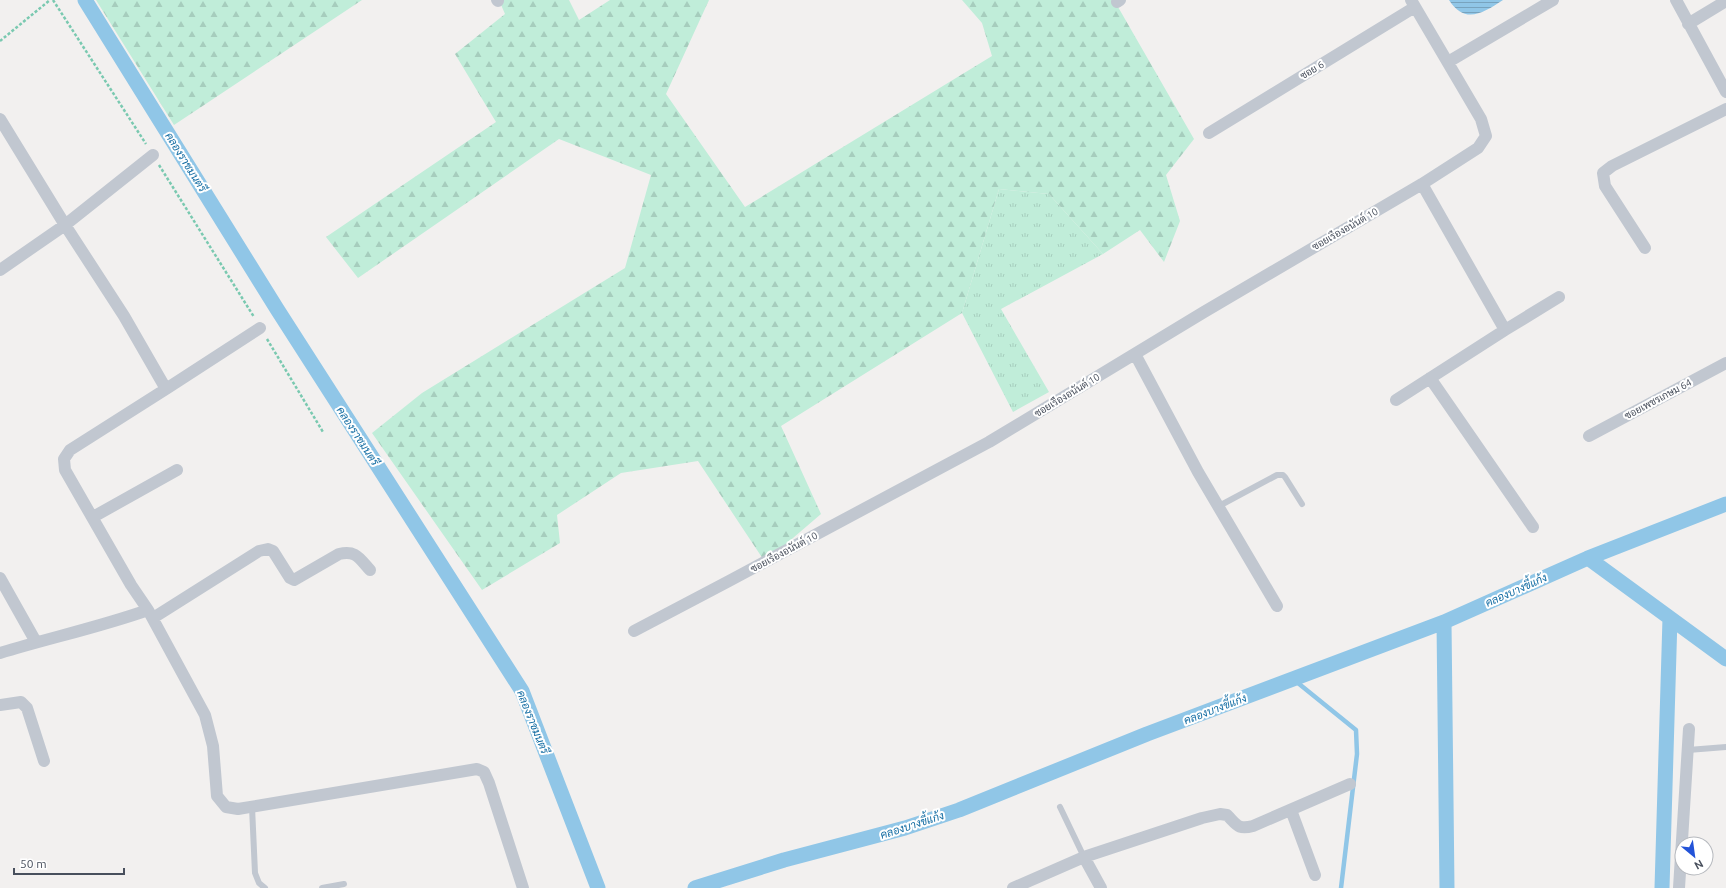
<svg xmlns="http://www.w3.org/2000/svg" width="1726" height="888" font-family="Ubuntu,Sarabun,sans-serif">
<style>
.grass{fill:url(#grass-tufts)}
.forest{fill:url(#forest-firs)}
.water{fill:url(#water-rules)}
.lines{fill:none;stroke-linecap:round;stroke-linejoin:round}
.stream{stroke:#90c6e7;stroke-width:4.5}
.canal{stroke:#90c6e7;stroke-width:15}
.path{stroke:#7ac9b0;stroke-width:2.5;stroke-dasharray:3 2;stroke-linecap:butt}
.lane{stroke:#c1c7d0;stroke-width:6}
.street{stroke:#c1c7d0;stroke-width:12}
.labels{text-anchor:middle;dominant-baseline:central;stroke-width:4;stroke-linejoin:round;paint-order:stroke}
.street-label{font-size:10px;fill:#484f5c;stroke:#fff}
.water-label{font-size:11px;font-style:italic;fill:#146da3;stroke:#fff}
</style>
<defs>
<pattern id="grass-tufts" width="24" height="20" patternUnits="userSpaceOnUse"><rect width="24" height="20" fill="#c0edd9"/><path d="M3 7l-1-3M5 7V3M7 7l1-3M15 17l-1-3M17 17v-4M19 17l1-3" fill="none" stroke="#a6cdbd"/></pattern>
<pattern id="forest-firs" width="22" height="20" patternUnits="userSpaceOnUse"><rect width="22" height="20" fill="#c0edd9"/><path d="M5 1l3.5 6h-7zM16 11l3.5 6h-7z" fill="#a6cdbd"/></pattern>
<pattern id="water-rules" width="6" height="5" patternUnits="userSpaceOnUse"><rect width="6" height="5" fill="#90c6e7"/><path d="M0 2.5h6" fill="none" stroke="#78a3be"/></pattern>
</defs>
<rect width="100%" height="100%" fill="#f2f0ef"/>
<!-- grass -->
<path class="grass" d="M999,189L1049,194L1103,254L1001,309L1049,392L1013,412L962,313Z"/>
<!-- forest -->
<path class="forest" d="M96,0H362L174,125Z
M499,0H569L579,20L610,0H709L666,94L745,207L992,56L982,23L962,0H1114L1194,139L1166,175L1180,221L1164,262L1140,230L1103,254L1049,194L999,189L962,313L781,426L821,514L765,562L698,461L621,473L557,515L560,543L482,590L372,433L422,393L625,268L651,175L559,139L358,278L326,237L496,122L455,54L505,14Z"/>
<!-- water -->
<path class="water" d="M1449,0H1503C1483,13 1465,25 1449,0Z"/>
<g class="lines">
<!-- stream -->
<path class="stream" d="M1293,679L1356,730L1357,754L1341,888"/>
<!-- canal -->
<path class="canal" d="M85,0L277,309L522,691L598,888
M1588,558L1726,659
M1444,622L1447,888
M695,888L784,860L905,828L959,810L1147,734L1444,622L1588,558L1726,504
M1662,888L1670,618"/>
<!-- path -->
<path class="path" d="M53,0L146,144
M0,41L50,0
M159,165L254,317
M267,339L323,432"/>
<!-- lane -->
<path class="lane" d="M1219,506L1277,475H1283L1285,477L1302,504
M1688,750L1726,747
M252,807L255,873L259,883L265,888
M1060,807L1084,857
M322,888L344,884"/>
<!-- street -->
<path class="street" d="M497,0L498,1
M1676,0L1726,92
M1117,2L1120,0
M1688,24L1726,1
M1448,62L1553,0
M0,119L65,225L124,316L166,389L70,450L64,459L65,470L131,585L148,610L205,715L213,746L217,796L226,807L238,809L477,769L484,772L489,783L523,888
M1209,133L1415,7
M1422,184L1505,330
M1645,248L1605,186L1603,173L1612,166L1726,109
M0,270L65,225L153,155
M1135,354L1198,472L1277,606
M1430,378L1533,527
M166,389L260,328
M1396,400L1505,330L1559,297
M1589,436L1726,363
M93,517L177,470
M0,578L36,642
M153,618L259,551L268,549L273,551L290,578L294,580L339,554C356,550 359,558 370,570
M634,631L729,581L989,442L1204,312L1422,184L1478,148L1486,136L1481,119L1411,0
M0,653C49,638 100,627 148,610
M0,705L21,702L27,708L44,761
M1291,810L1315,875
M1084,857L1101,888
M1013,888L1084,857L1202,818L1220,814L1227,815C1237,825 1238,830 1253,826L1350,784
M1679,888L1689,729"/>
</g>
<g class="labels">
<!-- street labels -->
<g class="street-label">
<text transform="translate(1312 70) rotate(-31)">ซอย 6</text>
<text transform="translate(1345 229) rotate(-30)">ซอยเรืองอนันต์ 10</text>
<text transform="translate(1067 395) rotate(-31)">ซอยเรืองอนันต์ 10</text>
<text transform="translate(1658 399) rotate(-28)">ซอยเพชรเกษม 64</text>
<text transform="translate(784 552) rotate(-28)">ซอยเรืองอนันต์ 10</text>
</g>
<!-- water labels -->
<g class="water-label">
<text transform="translate(186 162) rotate(58)">คลองราชมนตรี</text>
<text transform="translate(358 436) rotate(57)">คลองราชมนตรี</text>
<text transform="translate(1516 590) rotate(-24)">คลองบางขี้แก้ง</text>
<text transform="translate(1215 709) rotate(-21)">คลองบางขี้แก้ง</text>
<text transform="translate(533 722) rotate(68)">คลองราชมนตรี</text>
<text transform="translate(912 825) rotate(-18)">คลองบางขี้แก้ง</text>
</g>
</g>
<!-- north arrow -->
<g transform="translate(1694 856) rotate(151)"><circle r="19" fill="#ffffff" stroke="#b6b9be"/>
<path d="M0-3L7 15L0 10L-7 15Z" fill="#2353d8"/>
<text y="-6" font-size="11" font-weight="bold" text-anchor="middle" fill="#484f5c">N</text>
</g>
<!-- scale -->
<path d="M14 868v6h110v-6" fill="none" stroke="#484f5c" stroke-width="2"/>
<text x="20" y="868" font-size="12" fill="#484f5c" stroke="#ffffff" stroke-width="3" paint-order="stroke">50 m</text>
</svg>
